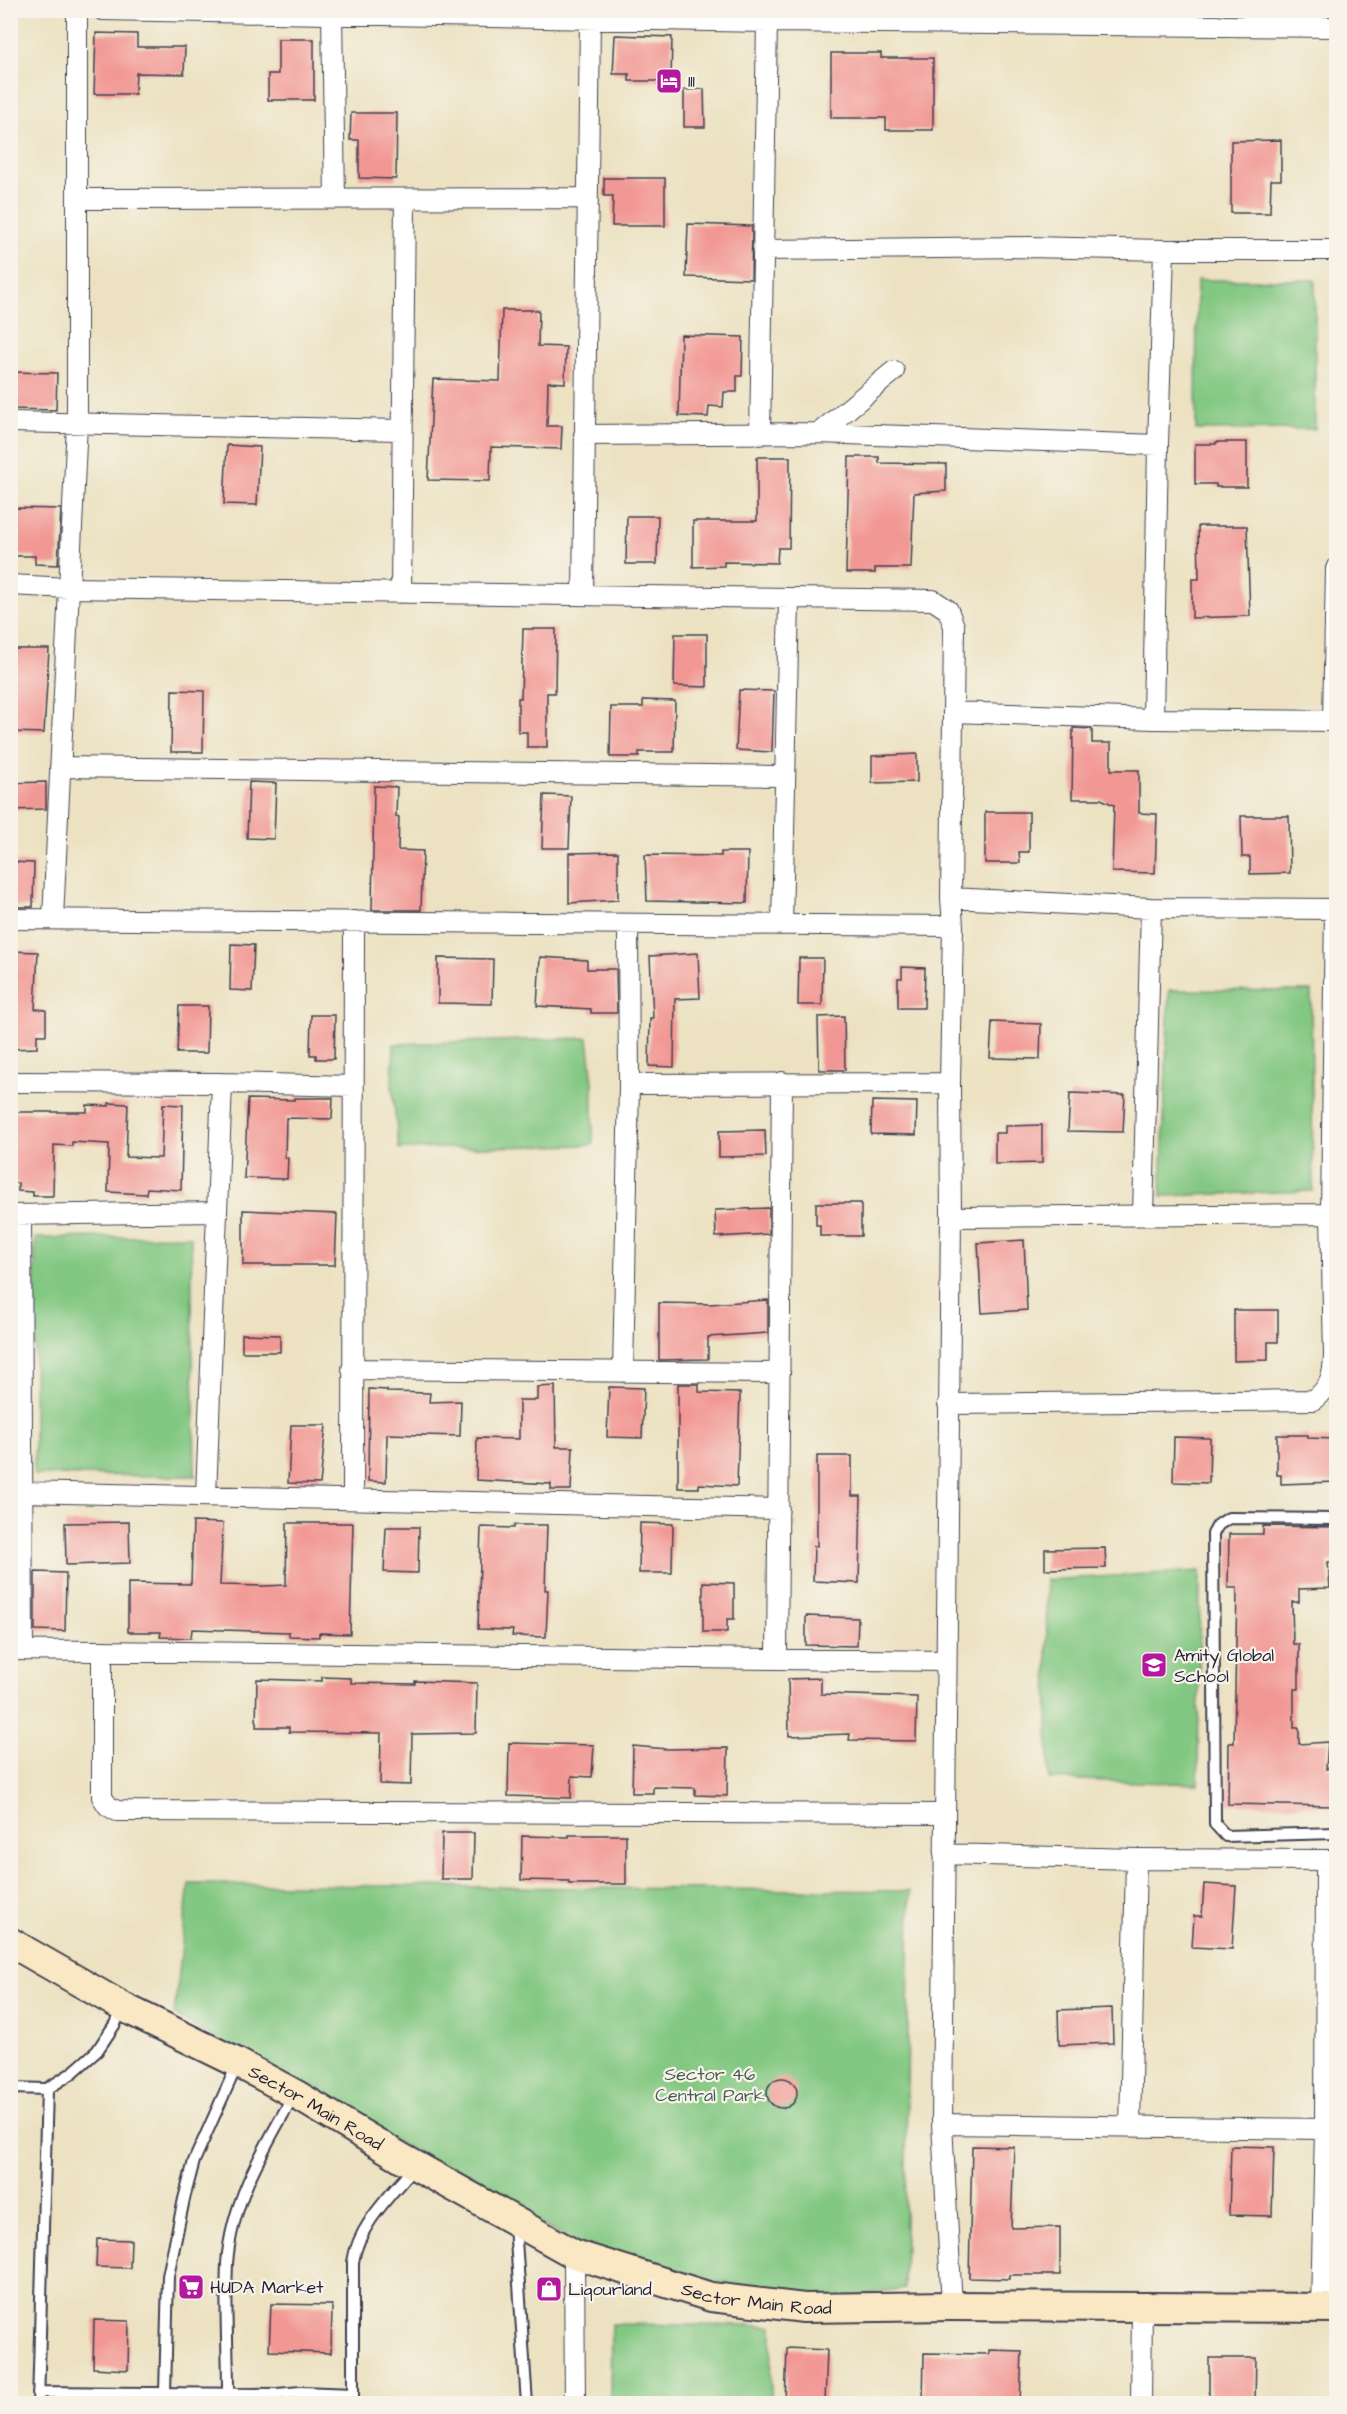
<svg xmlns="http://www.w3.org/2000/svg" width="1347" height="2414" font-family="'Architects Daughter',sans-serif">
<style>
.green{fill:#83c882;stroke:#52755e;stroke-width:1.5}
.building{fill:#f29894}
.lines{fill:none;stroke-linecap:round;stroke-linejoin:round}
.lane-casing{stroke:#403f4f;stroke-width:14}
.street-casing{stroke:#403f4f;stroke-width:22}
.secondary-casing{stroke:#403f4f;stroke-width:32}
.lane{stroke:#fff;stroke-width:10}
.street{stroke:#fff;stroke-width:20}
.secondary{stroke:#fae7c3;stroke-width:28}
.labels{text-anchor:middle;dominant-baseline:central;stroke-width:4.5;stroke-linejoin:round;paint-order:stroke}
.poi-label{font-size:18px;fill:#22223b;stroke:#f7f3e8;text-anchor:start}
.park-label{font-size:18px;fill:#445c54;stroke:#f7f3e8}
.street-label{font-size:18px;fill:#22223b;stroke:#f7f3e8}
</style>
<rect width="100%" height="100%" fill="#f7f3e8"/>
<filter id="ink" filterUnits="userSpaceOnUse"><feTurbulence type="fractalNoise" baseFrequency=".0167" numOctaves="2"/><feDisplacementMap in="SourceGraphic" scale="12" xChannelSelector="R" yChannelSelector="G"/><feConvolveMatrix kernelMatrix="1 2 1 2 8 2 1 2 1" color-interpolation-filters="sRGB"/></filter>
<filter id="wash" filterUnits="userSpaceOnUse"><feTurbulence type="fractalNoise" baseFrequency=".008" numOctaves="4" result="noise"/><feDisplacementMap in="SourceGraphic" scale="24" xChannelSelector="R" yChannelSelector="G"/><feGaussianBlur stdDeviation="1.35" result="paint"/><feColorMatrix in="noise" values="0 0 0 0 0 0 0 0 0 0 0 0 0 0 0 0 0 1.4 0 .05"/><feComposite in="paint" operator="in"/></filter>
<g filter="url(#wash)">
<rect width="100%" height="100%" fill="#ece2c2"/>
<!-- green -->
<path class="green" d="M1197,280H1315V429L1196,430Z
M1169,990L1311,991L1313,1191L1161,1196Z
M588,1038L593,1083V1145L399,1149L392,1086L394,1044Z
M191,1236L195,1476L34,1475L35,1238Z
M1200,1571L1198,1784L1049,1779L1046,1580Z
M189,1884L910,1891L904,2288L834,2300L752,2286L657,2276L576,2244L174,2015Z
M611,2324L772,2326L771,2403H610Z"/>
<g id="blocks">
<!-- building -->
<path class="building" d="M96,33L137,34V47H185L184,74L136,73L135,94H94Z
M615,35L672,37L671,81H629V74H613Z
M278,39H314V100H268V74H278Z
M831,53H881V58H933V130H886V118H831Z
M704,89L705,127H684V90Z
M351,113H397L396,179L359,178V140H350Z
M1281,140V180H1271L1270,213H1231V141Z
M604,178H665V226H612L613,196H604Z
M688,224L752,226L751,279L686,277Z
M502,310H539L538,346L566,347L565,383L548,382L547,426H562L561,449L491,447L490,481L428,480L433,379L500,381Z
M681,335L743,337L742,376H737V392H724L723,407L709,406L708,417L679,416Z
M10,372L57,373L56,410L10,409Z
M1216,442H1247V487H1216V484H1195V444H1216Z
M227,445L260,447L257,505L224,504Z
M757,457H790L789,548H778L777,563L724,562V566L693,567V521H757Z
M849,457H879V463L946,464V491L914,493L911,568H875V573H846Z
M10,508L61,509L58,565L35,564V556H10Z
M627,516H658L657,564H626Z
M1198,526H1247L1250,616L1192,618V579H1199Z
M523,629H556L555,693H547V747H527V732H518V698H521Z
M675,634H707V687L674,686Z
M10,649H49L44,733L10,732Z
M172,690L204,691L203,752H171Z
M739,690L774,691L772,752L736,750Z
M643,700L675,701L674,752H639V757H610L611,707H643Z
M1073,728L1092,729V743H1111V770H1139V813L1157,814L1155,873L1112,872L1114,805L1101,799H1072Z
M917,754V782L872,783V756Z
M46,782V809L10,810V783Z
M249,782L276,783L274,839L247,838Z
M374,786L397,787L396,816L399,817L398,850L423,851L421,910H372Z
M544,795L571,796L569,848H542Z
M985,812H1029V852H1019L1020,863H985Z
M1241,816H1289L1290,873L1250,874V857H1242Z
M618,852V900L569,903V853Z
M721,852H748L747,903L647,901L645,855L721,856Z
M10,862L34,863L33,907H10Z
M231,944L254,945L252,991L230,990Z
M10,951L38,952L35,1009L46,1010V1035H37V1048L10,1049Z
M698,953L700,998L675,999L674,1067L649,1066L650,1018H653L650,956Z
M540,957L587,960V969H616L617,1013H591V1009L537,1006Z
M438,958L493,959L492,1004L438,1003Z
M799,958H823L822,1005H798Z
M902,967L925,968L924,1008H898V978H902Z
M179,1006H208L207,1053H177Z
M311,1015H335L334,1059H316V1055H310Z
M844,1016L845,1070H819L818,1017Z
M992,1022L1041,1024L1040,1059L990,1058Z
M1070,1093L1125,1095L1123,1132L1068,1131Z
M294,1098H333L332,1119L286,1118L285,1158H288L287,1179L244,1178L248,1099L294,1100Z
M872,1101L917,1102L916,1135L871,1134Z
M109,1103L128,1104L126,1157L161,1158L163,1104L183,1105L181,1190L147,1188L146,1194L108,1192L109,1144L72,1142V1146L54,1145L53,1196H33V1192L18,1191V1183H12L10,1112H87V1105L109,1106Z
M1042,1125V1163L995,1164V1133H1005V1126Z
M765,1130L766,1156L719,1157V1131Z
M816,1203H861V1236H820V1225H816Z
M769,1208V1234L716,1237L715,1210Z
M243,1210L337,1214L335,1265H243Z
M1024,1240L1027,1310L982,1313L978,1243Z
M768,1300V1333L708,1337V1359L659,1360V1303L710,1304Z
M1234,1310H1278V1342H1268V1360L1234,1361Z
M242,1334L280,1335V1352H242Z
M678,1384H699V1392L740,1393L737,1486L699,1484V1488H678Z
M555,1386L556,1447H573L571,1490H551V1484L476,1480L477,1438L519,1439V1400H537V1387Z
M609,1387L644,1388L642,1438L607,1437Z
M369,1389L387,1390V1392L430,1393L429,1402L461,1401L460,1436L387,1434L386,1482L368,1481Z
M291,1425H326L320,1484L288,1483Z
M1277,1435H1308V1438L1336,1439V1482L1281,1484V1475H1277Z
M1174,1437L1210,1438L1209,1483L1173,1482Z
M817,1456H852V1496H861L859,1583L813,1581L814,1546H817Z
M129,1522L130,1563L66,1565L65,1523Z
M193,1522L223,1523L220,1585L264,1586L286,1585L287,1523H353L350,1634L319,1633V1637L289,1636V1632L192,1629L191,1638L160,1637L161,1632H128V1583L191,1584Z
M640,1523L673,1524L672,1573H639Z
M514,1525H547L545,1590H548L546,1637L512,1636L513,1630L478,1629L481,1527L514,1528Z
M1263,1526L1336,1527V1562H1328L1330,1588L1299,1589V1602H1292L1293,1644H1299V1689H1294V1728H1299V1744L1328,1742L1326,1769L1336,1765V1806L1228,1804L1229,1743H1234L1237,1588H1228L1229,1534H1263Z
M386,1527H419L418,1573L384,1572Z
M1105,1548L1106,1568L1045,1569V1549Z
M35,1572L66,1573L65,1631L35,1630Z
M703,1582L734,1583V1619H727V1632H703Z
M806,1616L858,1618L857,1646L806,1645Z
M322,1677L351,1678V1683L415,1684V1681L477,1683L476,1733L412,1734L411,1785L380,1784L381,1733L289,1732V1727H256L257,1679L322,1681Z
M821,1678V1694L917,1697L916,1741L849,1740L850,1734L789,1736L788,1679Z
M509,1743L594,1745L592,1777L572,1776L571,1798L508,1796Z
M633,1746L667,1749L728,1748L727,1796L695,1795V1788L653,1787V1793H632Z
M442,1833H474L473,1879H441Z
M569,1835H626V1884H569V1881L521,1880L522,1836L569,1837Z
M1204,1884L1236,1886L1232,1949L1192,1947L1194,1916H1202Z
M1112,2008L1113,2043L1059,2045L1058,2010Z
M767 2093a15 15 0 1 1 30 0a15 15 0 1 1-30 0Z
M972,2146L1014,2147L1011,2228L1060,2227V2275H1009V2279L969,2278Z
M1231,2146L1274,2147L1272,2216L1229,2215Z
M97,2239L131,2240L130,2268L96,2267Z
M271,2304L332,2305L331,2353L269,2351Z
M94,2320L129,2321L128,2370L93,2368Z
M787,2348L827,2350L825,2403H785Z
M989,2350L1022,2351L1020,2403H923L924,2353L989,2354Z
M1209,2358H1256L1255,2403H1209Z"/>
</g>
</g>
<g filter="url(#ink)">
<use href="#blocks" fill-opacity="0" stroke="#403f4f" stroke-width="1.5"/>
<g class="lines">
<defs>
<path id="lane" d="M1336,1519L1229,1518L1218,1525L1213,1534L1215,1824L1226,1836L1336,1833
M10,2088L47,2089L72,2073L97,2051L115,2024L122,2008
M515,2225L527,2404
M38,2392L277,2394L301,2392L353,2394
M228,2392C228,2350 225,2306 227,2264C231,2202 264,2148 294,2095
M165,2393L168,2276L184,2199L194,2161L238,2063
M38,2404L47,2089
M353,2404V2262C358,2225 392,2194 415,2166"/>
<path id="street" d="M103,10L767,22L1336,27
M332,15L335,199
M77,199L588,198
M763,250L1028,247L1164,250H1336
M10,422L401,430
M819,433L894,371
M584,435L819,433L1158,445
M760,435L767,22
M10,585L69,588L933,600L948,610L954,626L951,898L953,926L950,1083L951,1217L942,2124L952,2306
M401,593L405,199
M583,595L590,20
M953,712L1153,719L1336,721
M1153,719L1158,445L1164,250
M1333,721L1336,569
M60,767L784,776
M951,898L1151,908L1336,909
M10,919L953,926
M53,919L77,423V10
M782,925L789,599
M10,1082L222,1083L353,1086
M629,1084L950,1083
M10,1215L217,1212
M21,1215L23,1650
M1143,1215L1151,908
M951,1217L1331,1214
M352,1369L780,1373
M623,1372L629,1084L628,924
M948,1404L1314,1400C1331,1386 1333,1377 1334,1356L1331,1214L1335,909
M22,1492L779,1509
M206,1496L222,1083
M353,1499L354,921
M10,1650L945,1661
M102,1651V1797L108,1806L117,1811L944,1814
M777,1659L782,1082
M944,1854L1136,1859L1336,1860
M942,2124L1325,2129
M1130,2126L1136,1859
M574,2254L575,2404
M1321,2308L1325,2129L1326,1861
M1141,2404L1142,2308"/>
<g id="secondary">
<path id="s1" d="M10,1942L123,2007L238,2063L295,2094L402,2158L574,2254L711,2297L804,2308L952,2306L1336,2308"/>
</g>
</defs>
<!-- lane casing -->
<use href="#lane" class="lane-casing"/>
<!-- street casing -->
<use href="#street" class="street-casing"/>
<!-- secondary casing -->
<use href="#secondary" class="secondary-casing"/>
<!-- lane -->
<use href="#lane" class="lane"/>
<!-- street -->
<use href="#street" class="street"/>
<!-- secondary -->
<use href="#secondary" class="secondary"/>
</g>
</g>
<!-- icons -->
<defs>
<symbol id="hotel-square" viewBox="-11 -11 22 22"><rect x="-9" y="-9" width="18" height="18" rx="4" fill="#b5179e" stroke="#f7f3e8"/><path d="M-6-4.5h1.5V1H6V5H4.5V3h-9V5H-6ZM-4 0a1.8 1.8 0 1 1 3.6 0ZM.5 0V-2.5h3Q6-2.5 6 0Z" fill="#fff"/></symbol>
<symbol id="school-square" viewBox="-11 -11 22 22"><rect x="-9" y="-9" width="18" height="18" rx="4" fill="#b5179e" stroke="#f7f3e8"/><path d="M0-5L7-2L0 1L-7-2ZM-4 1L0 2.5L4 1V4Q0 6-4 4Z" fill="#fff"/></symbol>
<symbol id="supermarket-square" viewBox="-11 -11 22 22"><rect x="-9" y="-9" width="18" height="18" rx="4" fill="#b5179e" stroke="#f7f3e8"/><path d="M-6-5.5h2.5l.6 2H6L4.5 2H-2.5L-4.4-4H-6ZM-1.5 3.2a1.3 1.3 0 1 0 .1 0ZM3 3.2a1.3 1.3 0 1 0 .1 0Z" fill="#fff"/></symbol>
<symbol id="shop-square" viewBox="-11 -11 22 22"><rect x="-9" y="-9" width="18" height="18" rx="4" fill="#b5179e" stroke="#f7f3e8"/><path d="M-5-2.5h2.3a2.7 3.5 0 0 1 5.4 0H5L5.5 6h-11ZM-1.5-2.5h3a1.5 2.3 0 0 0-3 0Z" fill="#fff"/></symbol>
</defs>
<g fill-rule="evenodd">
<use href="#hotel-square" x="654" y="66" width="30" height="30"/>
<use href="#school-square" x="1139" y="1650" width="30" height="30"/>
<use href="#supermarket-square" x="176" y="2272" width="30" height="30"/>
<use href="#shop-square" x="534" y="2274" width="30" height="30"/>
</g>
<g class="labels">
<!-- poi labels -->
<g class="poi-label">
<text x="688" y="81">111</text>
<text x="1174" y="1655">Amity Global<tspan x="1174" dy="21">School</tspan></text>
<text x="210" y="2287">HUDA Market</text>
<text x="568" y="2289">Liqourland</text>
</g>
<!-- park labels -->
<g class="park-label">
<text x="710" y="2074">Sector 46<tspan x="710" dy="21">Central Park</tspan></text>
</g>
<!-- street labels -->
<g class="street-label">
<text stroke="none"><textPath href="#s1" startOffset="348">Sector Main Road</textPath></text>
<text stroke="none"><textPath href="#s1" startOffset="834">Sector Main Road</textPath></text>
</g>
</g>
<!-- margin -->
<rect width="1347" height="2414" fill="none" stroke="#f7f3e8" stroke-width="36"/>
</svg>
